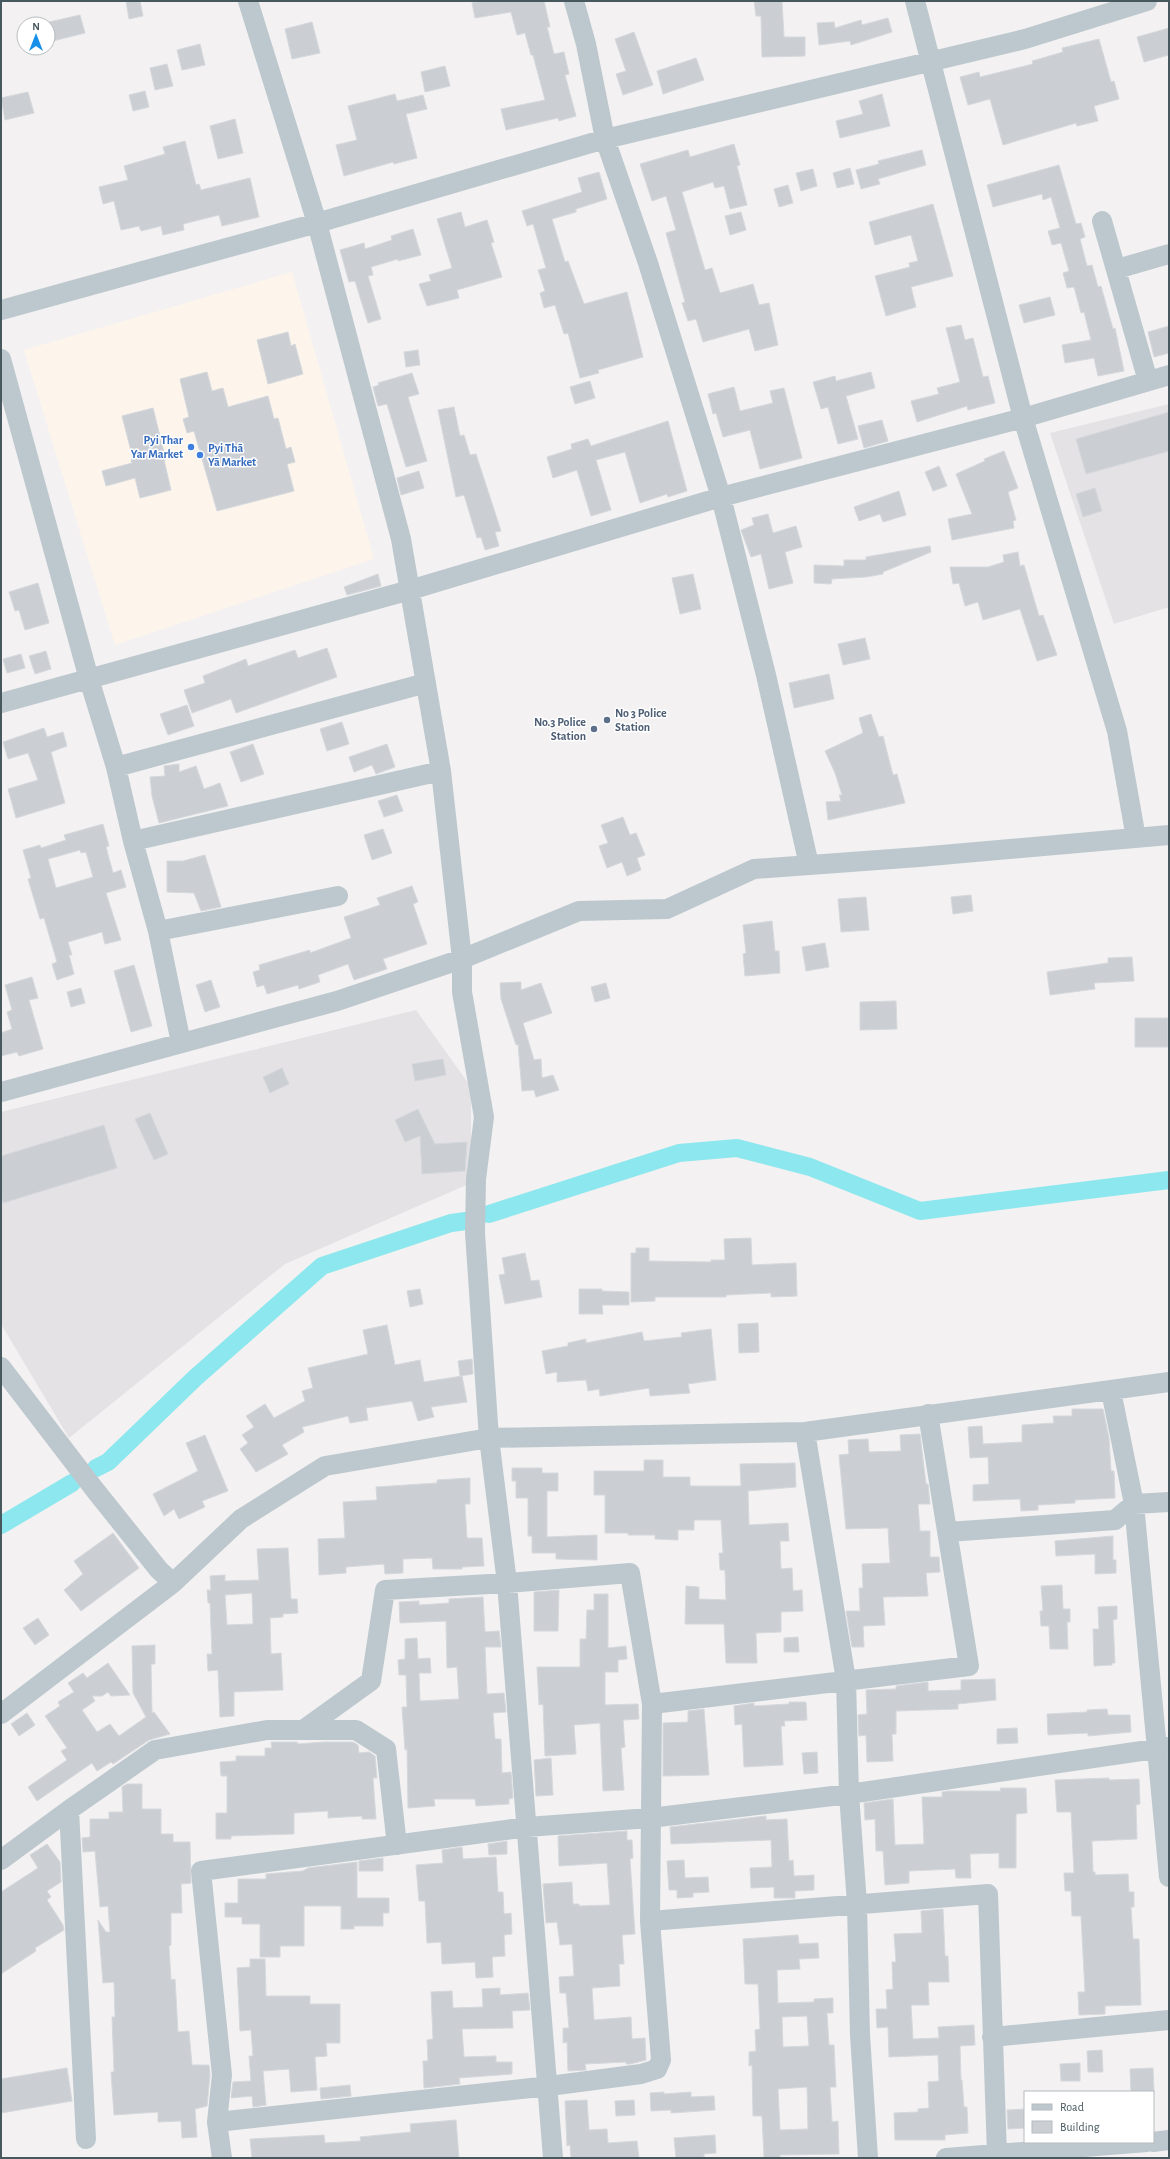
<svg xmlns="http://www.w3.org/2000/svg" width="1170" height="2159" font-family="'Alegreya Sans',sans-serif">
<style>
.commercial{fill:#fdf5ec}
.education{fill:#e4e2e4}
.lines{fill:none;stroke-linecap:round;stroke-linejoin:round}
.canal{stroke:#8ce7ee;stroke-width:18}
.building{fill:#cbcfd4;stroke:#d5d8dc;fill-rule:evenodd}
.minor{stroke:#bcc8ce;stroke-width:20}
.shop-dot{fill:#3f7fe0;stroke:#fff;stroke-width:1.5}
.service-dot{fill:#5c6f8a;stroke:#fff;stroke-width:1.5}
.labels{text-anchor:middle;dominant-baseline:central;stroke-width:3;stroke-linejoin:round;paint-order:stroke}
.shop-label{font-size:12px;font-weight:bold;fill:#366cbe;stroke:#fff;text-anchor:end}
.service-label{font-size:12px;font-weight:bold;fill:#4e5e75;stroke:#fff;text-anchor:start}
</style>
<rect width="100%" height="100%" fill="#f3f1f1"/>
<!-- commercial -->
<path class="commercial" d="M292,272L374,559L115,645L24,350Z"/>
<!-- education -->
<path class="education" d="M1169,404V607L1114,624L1050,433Z
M416,1010L471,1087V1183L285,1264L69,1438L1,1324V1112Z"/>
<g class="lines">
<!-- canal -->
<path class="canal" d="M489,1214L679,1153L737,1148L810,1167L920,1211L1169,1180
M96,1468L108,1462L195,1378L322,1266L451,1223L466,1221
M1,1525L72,1483"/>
</g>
<!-- building -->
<path class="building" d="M126,1H140L143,16L129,19Z
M482,1H544L550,27H547L554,54L564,52L569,74L565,75L576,116L559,121L558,118L506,130L501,109L545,100L533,55H531L525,33L517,35L511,12L475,18L472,3Z
M754,1H782L784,37H805V56L762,57L761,16H756Z
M80,15L85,33L53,41L49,22Z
M888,18L892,32L851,45L850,41L819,45L817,23L834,22L835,28L861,20L862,25Z
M312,22L320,53L292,59L285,29Z
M1169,28V55L1144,62L1137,37Z
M634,32L653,85L623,95L616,74L626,71L615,39Z
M1099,39L1111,82L1114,81L1119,99L1094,106L1098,121L1077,126L1076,123L1003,145L990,99L968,105L960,77L979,72L980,77L1033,64L1032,61L1063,52L1062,48Z
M200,44L205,65L182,70L177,50Z
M696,58L704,80L663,94L657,71Z
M167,64L173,86L155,90L150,68Z
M445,66L450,86L425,92L421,72Z
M145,91L149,107L133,111L129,95Z
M28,92L34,113L5,120L1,98Z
M395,94L397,101L423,95L427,109L406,114L417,158L394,164L393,162L344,176L336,145L357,140L348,106Z
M882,94L890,126L840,138L836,121L863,114L859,101Z
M235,119L243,153L218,159L210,126Z
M185,141L196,185L199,184L201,190L250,178L259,217L222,226L219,215L183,224L184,230L163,235L161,226L141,231L139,226L121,230L114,201L103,204L99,187L128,180L124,166L165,154L163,147Z
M734,144L740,165L737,166L747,205L730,209L724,186L715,188L713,182L682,192L705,270L712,268L720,293L753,284L759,305L769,303L778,345L755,351L749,329L703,342L696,319L688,321L682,303L685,302L666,233L676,230L666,196L652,201L640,164L688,150L690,157Z
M922,150L926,165L878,179L880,184L861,189L856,170L879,164L878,161Z
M1059,165L1076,224L1081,223L1085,237L1080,239L1087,266L1092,265L1098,287L1101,286L1113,329L1115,328L1124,371L1098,376L1094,358L1065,363L1062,345L1091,340L1084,312L1081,313L1074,287L1067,288L1063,273L1069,271L1061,243L1052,245L1048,231L1060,228L1051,197L1043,200L1042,194L993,207L987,185Z
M850,168L854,184L837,188L833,173Z
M813,169L817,186L801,191L796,173Z
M599,172L607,199L576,209V212L552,219L565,262L568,261L584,304L627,292L643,357L598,370L599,373L580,378L568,333L564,334L555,305L544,308L540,293L545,291L538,270L546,268L533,224L527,226L522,211L582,192L578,178Z
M788,185L793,203L779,207L774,189Z
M933,204L953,276L911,287L916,307L886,316L875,276L910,267L909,263L918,261L911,235L875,245L869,222Z
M461,212L465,227L487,220L494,242L491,243L502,277L457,290L459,298L427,306L419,284L431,281L429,275L452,268L437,219Z
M741,212L746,230L730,235L725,216Z
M413,229L421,255L398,261V259L371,267L373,275L368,276L381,319L368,323L355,281L349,282L340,250L364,243L365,249L392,240L391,236Z
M1050,297L1055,315L1024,323L1019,305Z
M961,325L965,340L973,338L983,377L988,376L995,403L968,410L967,406L917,422L911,401L939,394L937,388L960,382L946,328Z
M1169,326V353L1154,357L1148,332Z
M288,332L291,346L295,344L303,374L268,384L257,340Z
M418,350L420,365L406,367L404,352Z
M207,372L212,391L223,388L228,407L268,396L274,419L278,418L286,449L291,447L295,462L287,464L294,491L217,511L194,431L187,433L183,419L189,417L180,379Z
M871,372L875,388L846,396L858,439L838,444L828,407L821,409L813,382L835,376L836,381Z
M412,373L419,394L408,397L427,461L406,467L387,404L378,406L373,387L379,385L378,383Z
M590,381L595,398L575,404L570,387Z
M734,387L740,411L773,403L770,391L784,388L802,458L760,469L750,430L723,437L716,413L713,414L708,394Z
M454,407L460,436L464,435L470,455L476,454L501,531L495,532L499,546L485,550L481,537L477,538L464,495L456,497L438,410Z
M153,408L166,460H164L171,490L140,498L135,478L106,486L102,471L132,463L131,460L133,459L122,416Z
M1169,412V451L1086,474L1076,439Z
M882,420L888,441L864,448L858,426Z
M668,421L687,491L668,497L667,494L640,503L625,452L596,460L611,510L591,516L577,470L553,478L547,457L572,449L571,444L588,439L591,446Z
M1004,451L1018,488L1008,492L1016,520L1013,521L1014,528L952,540L948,519L972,514L956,474L985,461L984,459Z
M939,466L947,486L933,491L925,472Z
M419,471L424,488L401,495L397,478Z
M1095,488L1102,511L1083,517L1076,494Z
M899,491L906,515L883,522L880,514L859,521L854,507Z
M768,514L773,533L796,526L802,547L785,552L793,583L769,589L761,554L751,557L741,530L754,525L752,518Z
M930,546L931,552L883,572V574L866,577L832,579L831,584L814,583V565L844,566V560H866V557Z
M1018,552L1020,566L1024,565L1039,616L1043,615L1057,655L1037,661L1020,609L983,620L978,602L965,606L959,583L953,584L950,567H988L1004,562L1003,555Z
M378,574L381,586L347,595L344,587Z
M693,574L701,609L680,614L672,578Z
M38,583L49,623L25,630L19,610L15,611L9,592Z
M865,638L870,659L843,665L838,644Z
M327,648L337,677L236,713L231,699L192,713L184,690L205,683L203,676L246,659L248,666L295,650L298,658Z
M46,651L51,669L35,674L29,656Z
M21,654L25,668L7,673L3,659Z
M829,674L834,699L794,708L789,683Z
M187,705L194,726L168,735L160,714Z
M871,714L879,737L883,736L893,775L897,774L905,803L828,820L826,802L841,801L839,795H842L835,773L825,751L863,733L859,718Z
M342,722L349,744L327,751L320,729Z
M44,728L47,737L63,732L67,746L51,752L65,803L16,818L8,789L38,780L28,753L8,759L3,742Z
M253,744L264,774L241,782L230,752Z
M387,744L395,767L376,774L372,765L354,772L349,757Z
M179,764V772L196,766L204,789L220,783L228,806L159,823L152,796L150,777L165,776L164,766Z
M397,795L403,811L384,817L378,801Z
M623,817L630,835L636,833L645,855L637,858L641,870L627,876L622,862L607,868L599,846L608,843L601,825Z
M103,824L109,846L106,847L113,873L121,870L126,887L106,893L121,940L105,944L102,932L68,942L72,955H69L74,974L57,980L52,964L57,962L44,918L40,919L28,879L31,878L23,850L40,845L41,848L66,840L64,835ZM80,850L81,853L86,852L93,877L56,888L48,859Z
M383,829L392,853L372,860L364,835Z
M205,855L221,907L201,911L194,893L167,892V861H183Z
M412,886L418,902L413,904L427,944L383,959L387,969L354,980L348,964L318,975L320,982L299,989L298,985L267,994L264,985L257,987L253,972L260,970L259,965L310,950V953L351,938L344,917L380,905L377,898Z
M971,895L973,911L953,914L951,897Z
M866,897L869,930L841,932L838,899Z
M772,921L775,951H779L780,973L745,976L743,954L746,953L743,925Z
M825,943L829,967L806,971L802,947Z
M1132,957L1134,981L1094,983L1095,989L1050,995L1047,972L1108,963V958Z
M134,965L152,1026L131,1032L114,971Z
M32,977L38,998L29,1000L43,1049L19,1056L17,1052L1,1056V1033L12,1029L7,1012L12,1010L5,985Z
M211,980L220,1007L205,1012L196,985Z
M521,982V990L541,983L552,1013L523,1023L534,1060L541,1059L542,1078L553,1075L559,1090L536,1097L534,1090L522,1091L518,1044L516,1045L501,999L500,983Z
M606,983L610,998L595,1002L591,987Z
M81,988L85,1003L71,1007L67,992Z
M896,1001L897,1029L860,1030V1002Z
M1135,1018H1168V1047H1135Z
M443,1059L446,1075L415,1081L412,1064Z
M282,1068L289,1084L270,1093L263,1077Z
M418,1109L435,1144L467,1142L465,1171L422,1174L420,1136L405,1142L395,1120Z
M150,1113L168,1154L154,1160L135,1119Z
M104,1125L117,1168L3,1203L1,1195V1156Z
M751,1238L752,1265L796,1263L797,1296L771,1297V1293L726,1295V1297H655V1301L631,1302V1253H636V1248H649V1261L711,1262V1260H725L724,1239Z
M525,1253L531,1281L539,1280L542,1297L505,1304L499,1275L505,1274L502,1258Z
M420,1289L423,1304L410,1307L407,1291Z
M579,1289H602V1291L629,1292V1305H602L603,1314H579Z
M758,1323L759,1352L739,1353L738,1324Z
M387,1325L395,1365L420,1360L424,1382L462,1376L467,1402L431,1407L434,1417L418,1421L412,1401L366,1408L368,1420L350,1423L348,1416L302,1427L304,1432L282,1445L288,1454L256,1472L240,1449L248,1443L242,1435L254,1427L246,1416L265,1404L274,1418L305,1401L302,1391L313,1388L308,1368L368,1354L363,1330Z
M711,1329L716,1380L688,1384L690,1393L650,1396L649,1388L600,1396L599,1389L588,1391L586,1380L557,1382V1372L546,1374L542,1351L568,1346V1343L586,1339V1343L642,1332L644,1341L682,1337L681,1333Z
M472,1359L473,1374L460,1376L458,1361Z
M1072,1409H1103L1109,1438L1111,1471H1114L1115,1498L1075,1500V1503L1038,1505V1510L1021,1511L1020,1499L973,1501V1485L989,1484L988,1457L970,1458L968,1427L982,1426L983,1444L1022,1442V1425L1054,1423L1053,1416H1072Z
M920,1434L926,1484H928L930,1504H918L920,1531H930V1557H939L940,1572L926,1573L928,1596L883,1597L885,1625L863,1626L864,1647H852L846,1611H860L859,1588H863L862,1564L890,1563L888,1528L846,1529L839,1455L849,1454L848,1440L868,1439L869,1452L901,1451L900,1435Z
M205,1435L228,1491L202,1501L205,1507L179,1519L174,1509L164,1516L153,1494L198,1471L186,1443Z
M644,1460H663V1477H690V1486H741L740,1464L795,1463L796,1487L748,1491L749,1525L788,1523L789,1541H780L781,1569L792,1568L793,1591L802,1590L803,1611L781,1612V1632L756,1633L757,1663H726L724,1624H685L686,1586L699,1587V1599L726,1600L725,1570H720L719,1553H723L721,1520H694V1530H678V1540L655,1539V1535H628V1533H605V1495H594V1471H644Z
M512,1468H542V1473H558V1491H547V1537L597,1535V1560L556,1559V1553H532V1536H528V1498H516V1481H512Z
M470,1478V1504H465L467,1538H482L484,1566L462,1567V1569H433L432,1558L403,1559V1573L385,1574L384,1564L346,1567V1573L319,1575L318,1539L345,1538L343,1502L377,1500L376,1487L437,1483V1480Z
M113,1533L139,1568L81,1611L64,1590L83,1574L74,1561Z
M1113,1536V1560H1116V1573L1095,1574V1554L1056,1556L1055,1541Z
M288,1548L291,1599H297L298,1613L283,1614V1617L270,1618L271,1654L281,1653L283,1690L234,1692V1716L220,1717L218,1670L208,1671L207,1654H212L210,1603H208L207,1590H211L210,1576L225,1575V1581L259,1580L257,1549ZM252,1593L253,1624L227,1625L225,1595Z
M1062,1585L1063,1609H1070V1622H1067L1068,1649H1050L1049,1626H1041L1040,1611H1043L1041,1586Z
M559,1590L558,1631H534V1592Z
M594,1594H608V1648L626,1646L627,1659L618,1660V1672H605V1705L638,1704L639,1719L623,1720L625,1747L621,1748L624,1790L603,1791L600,1723L574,1725L576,1754L545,1756L543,1704L539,1705L537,1667H580V1639H586L587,1610H594Z
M483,1597L485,1632L499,1631L501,1647H485L487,1694L504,1693L506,1712L493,1713L495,1739H501L502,1773L511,1772L513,1798L509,1799V1804L476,1806L475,1799H434L435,1806L408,1808L407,1749L405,1750L402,1707H407L406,1675H399L398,1660L405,1659V1639L417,1638L418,1659L430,1658L431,1673H419L420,1701L459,1699L457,1667L447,1668L446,1621L400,1623L399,1602L419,1601V1605L449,1603V1599Z
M1117,1606V1619L1113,1620L1115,1663H1112V1665L1094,1666L1093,1629H1099L1098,1607Z
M38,1618L49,1635L35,1645L23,1628Z
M798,1637L799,1652H784V1638Z
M155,1645V1664H151L152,1713L154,1712L170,1734L149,1740L113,1764L111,1762L97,1771L92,1763L37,1801L28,1787L67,1760L61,1751L67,1748L45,1716L60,1706L58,1702L74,1692L68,1683L83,1673L87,1678L108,1663L130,1695L111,1696L108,1692L102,1696H92L95,1701L82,1710L97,1732L110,1724L119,1736L146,1717L133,1693L132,1646Z
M995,1679L996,1700L958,1704V1709L896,1711V1734H892L893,1761L867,1762L866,1735L859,1736L858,1715L867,1714L866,1690L896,1689V1686L928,1682V1691L961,1690V1680Z
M789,1702H806L807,1720L784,1721L785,1726H781L783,1765L744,1767L742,1724L735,1725L734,1706L754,1703V1706L789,1704Z
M704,1709L709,1775L663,1776V1723L688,1722V1711Z
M1107,1709L1108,1715H1130L1131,1732L1088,1736V1733L1048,1735L1047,1714L1087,1712V1710Z
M27,1713L35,1725L19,1736L11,1724Z
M1017,1728L1018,1743L997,1744V1729Z
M271,1742H297L298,1744L324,1742H353L358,1745L359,1753L369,1752L375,1756L377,1778H373L376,1819H362V1816L328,1818V1811L294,1813V1834L231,1836V1839H216V1813H227V1776H221L220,1762L236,1761V1756H265V1748H272Z
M817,1752L818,1773L804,1774L802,1753Z
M551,1758L553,1795L536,1796L534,1760Z
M1109,1778V1780L1139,1779L1140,1804L1136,1805L1137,1839L1092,1841L1093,1872H1095V1875L1128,1874L1129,1892H1134V1907H1131L1133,1939H1139L1141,2005L1105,2006V2014L1079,2015L1078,1992H1085L1081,1916H1072L1071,1891H1065L1064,1873H1074L1071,1812H1057L1055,1780Z
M127,1784H142V1809H161V1834H173V1842H190L191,1883L181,1884L182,1913H171V1945L169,1946L171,1980L175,1979L178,2032L189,2031L192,2065H209L210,2075L207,2106L195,2109L197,2137L182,2138L181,2121L158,2122V2112L114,2115L111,2072H114L112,2017H115L114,1982L103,1983L98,1920L106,1932H110L108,1906L100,1907L95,1851L83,1852L82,1838L90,1837V1819H109V1812H123L122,1787Z
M1000,1788H1026L1027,1813L1016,1814V1868H999V1853L970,1854L971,1878H956L955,1869L909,1871V1883L885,1885L883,1851H876L875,1819L865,1820L864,1803L893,1799L895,1845L924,1844L922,1797H942V1792L948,1791H1001Z
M766,1816V1820L787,1819L789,1861L793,1860L794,1876L814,1875V1890L795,1891V1898H774V1887L751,1888L750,1868L772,1867L771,1840L671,1844L670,1827Z
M627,1831V1840H632L633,1858L630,1859L635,1934L622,1935L624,1964H619L620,1986L592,1988L594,2020L631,2017L632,2039L645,2038L646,2060L630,2064H626V2062L585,2064L586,2070L568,2071L567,2042L563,2043V2028H569L566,1993H560L559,1977L574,1976L572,1944L560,1945L557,1922L546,1923L543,1884L572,1882L573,1904H579V1906L610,1905L607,1863L559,1866L558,1836Z
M507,1841V1854L489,1855L488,1844Z
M47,1844L60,1862L61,1882L47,1891L51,1897L47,1900L63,1925L64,1930L35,1948L36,1951L1,1974V1892L38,1868L30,1855Z
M462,1847L463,1859L496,1857L498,1892H503L504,1914L511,1913L512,1934L504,1935L505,1956L492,1957L493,1977L476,1978L475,1962L442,1964L441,1942L427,1943L425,1901H419L416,1865L443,1863L442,1850Z
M383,1858V1871H359V1861Z
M684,1860L685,1878L708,1877L709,1892L693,1893V1897L677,1898V1890H669L667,1861Z
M357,1862V1898H389V1913H383V1926H354V1929H341V1906H304V1946H280V1957H260V1924H242V1917H225V1903H238V1879H266V1874L303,1871L308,1868Z
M943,1909L945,1956H948L949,1982H928L929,2005H911L913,2039L939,2038L938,2027L974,2025L975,2045L960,2046L961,2080H962L964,2107H967L968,2133L945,2135V2140H895L894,2113L918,2112V2109L929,2108L928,2082L939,2081L938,2055L889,2057L888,2027L877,2028L876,2009H887L886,1990L893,1989L892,1962H896L894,1934L922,1933L921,1911Z
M798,1935L799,1944L818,1943L819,1958L799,1959L800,1969L777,1970L778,2003L814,2002V1999L833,1998V2013H827L829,2045H834L836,2087H830L832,2122L838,2121L839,2154L780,2155V2158H764L762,2116H753L752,2065L749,2066V2052L756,2051L755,2030L760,2029L758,1984H745L743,1939ZM807,2016L809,2046L783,2047L782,2017ZM807,2087L808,2129L780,2130L778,2089Z
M250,1959H265L266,1996H310V2004H340V2043H326L327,2056L315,2057L317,2090L291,2092L289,2069L263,2071L266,2105L253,2107L252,2096L231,2098L233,2082L251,2081L249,2056H253L251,2030L240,2031L237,1968L250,1967Z
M500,1988V1995L528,1993L530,2010L512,2011L513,2028L462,2029L464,2057L496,2056V2062H512V2074L459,2078L460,2084L424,2088L423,2061H428L427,2040L433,2039L431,1992L452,1991L453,2008L483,2007L482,1989Z
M1102,2050L1103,2072H1088L1087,2051Z
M1080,2063V2081H1061L1060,2064Z
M67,2068L72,2101L1,2113V2079Z
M1153,2068L1154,2092H1131L1130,2069Z
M350,2085L351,2096L321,2099L320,2088Z
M664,2092V2094L691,2092V2097L714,2096L715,2110L671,2113V2110L651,2111L650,2093Z
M587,2100L589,2130L607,2129L608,2143L637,2141L639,2158H571L570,2145L567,2146L565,2101Z
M634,2100L635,2115L616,2116L615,2101Z
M1025,2109V2128L1008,2129L1007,2110Z
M456,2120L459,2158H252L250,2139L324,2135L325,2143L361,2141L360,2137L411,2132L410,2124Z
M715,2135L716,2153L704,2154V2158H676L674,2138Z"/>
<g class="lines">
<!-- minor -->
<path class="minor" d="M248,1L317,223L401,539L441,771L462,959V992L484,1117L476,1179L475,1233L489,1438L507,1583L553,2158
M574,1L586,44L605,139L648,263L721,497L766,675L809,865
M915,1L1023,418L1117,731L1136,838
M1102,221L1148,381
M1117,269L1169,254
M1,310L317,223L605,139L1025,39L1147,1
M1,359L89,679L116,767L133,841L158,931L181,1043
M1,703L410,590L721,497L1023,418L1169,375
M116,767L426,683
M133,841L441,771
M158,931L338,896
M1,1092L337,1001L462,959L579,911L667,909L754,869L919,857L1169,835
M1,1367L95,1490L159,1570L173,1583
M1111,1391L1134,1504L1169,1877
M805,1432L846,1680L849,1794L857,1904L860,2035L868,2158
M948,1532L1115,1520L1134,1504L1169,1502
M652,1704L969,1666L928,1414
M1,1714L173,1583L241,1519L325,1466L489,1438L805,1432L1169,1382
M69,1810L86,2139
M1,1860L69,1810L155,1750L267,1730H356L386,1749L397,1845
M650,1921L988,1894L997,2154
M992,2037L1169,2020
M217,2122L549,2086L641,2074L657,2069L661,2060L650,1921L652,1704L630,1573L507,1583L385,1590L371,1681L303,1730
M1153,2142L1169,2140
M222,2158L217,2122L222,2075L201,1871L527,1827L650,1818L849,1794L1169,1747
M946,2158L1147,2142"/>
</g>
<!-- markers -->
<g class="shop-dot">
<circle cx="191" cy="447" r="4"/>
<circle cx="200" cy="455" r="4"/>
</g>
<g class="service-dot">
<circle cx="607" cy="720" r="4"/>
<circle cx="594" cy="729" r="4"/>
</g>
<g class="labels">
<!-- shop labels -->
<g class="shop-label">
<text x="183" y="440">Pyi Thar<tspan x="183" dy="14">Yar Market</tspan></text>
<text x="208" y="448" text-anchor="start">Pyi Thā<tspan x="208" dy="14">Yā Market</tspan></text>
</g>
<!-- service labels -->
<g class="service-label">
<text x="615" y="713">No 3 Police<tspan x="615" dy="14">Station</tspan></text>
<text x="586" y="722" text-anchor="end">No.3 Police<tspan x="586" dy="14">Station</tspan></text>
</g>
</g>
<!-- border -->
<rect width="1170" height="2159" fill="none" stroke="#48585f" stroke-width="4"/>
<!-- legend -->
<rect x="1024" y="2091" width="130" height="52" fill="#ffffff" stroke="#b6bcbf"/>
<rect x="1032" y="2104" width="20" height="6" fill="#bcc8ce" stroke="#b6bcbf"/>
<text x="1060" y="2111" font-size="12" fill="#48585f">Road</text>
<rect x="1032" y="2121" width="20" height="12" fill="#cbcfd4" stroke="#b6bcbf"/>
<text x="1060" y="2131" font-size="12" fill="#48585f">Building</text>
<!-- north arrow -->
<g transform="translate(36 36)"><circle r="19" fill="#ffffff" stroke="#b6bcbf"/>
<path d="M0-3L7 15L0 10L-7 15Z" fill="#168fe9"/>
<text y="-6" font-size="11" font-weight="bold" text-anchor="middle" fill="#48585f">N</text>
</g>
</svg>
